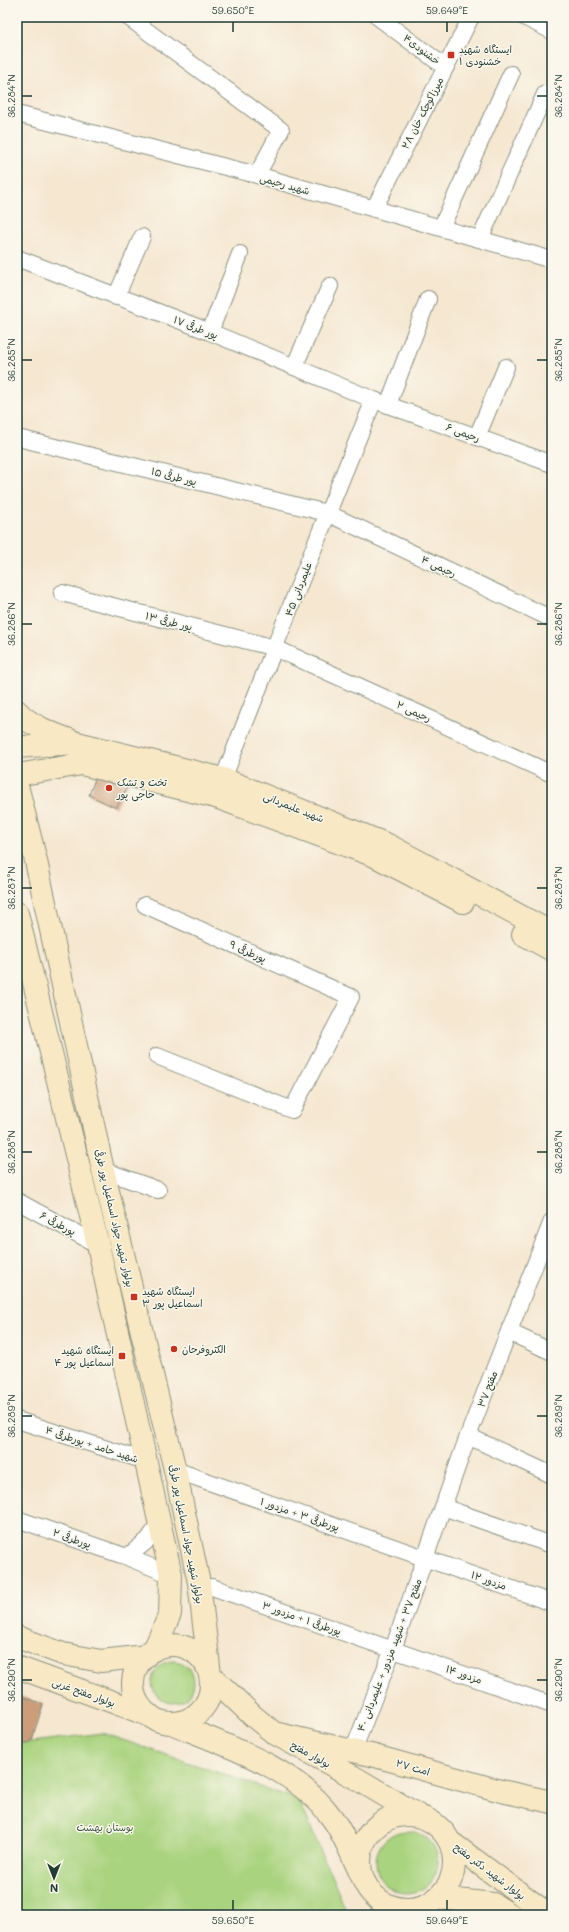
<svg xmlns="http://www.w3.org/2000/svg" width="569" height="1932" font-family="Mali,'Playpen Sans Arabic',sans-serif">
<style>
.green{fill:#a9d37e;stroke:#648859}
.building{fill:#cc9d7a}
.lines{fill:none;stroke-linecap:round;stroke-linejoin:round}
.street-casing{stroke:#8a9282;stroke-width:18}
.secondary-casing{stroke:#8a9282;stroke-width:24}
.street{stroke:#fff;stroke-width:16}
.secondary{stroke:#f8e8c3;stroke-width:22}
.ticks{fill:none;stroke:#1f3d34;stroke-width:1.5}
.poi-dot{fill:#c8321e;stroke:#fbf7ec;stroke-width:1.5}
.labels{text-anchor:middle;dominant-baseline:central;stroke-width:3;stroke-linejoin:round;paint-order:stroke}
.street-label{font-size:10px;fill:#1f3d34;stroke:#fbf7ec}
.poi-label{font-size:10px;fill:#1f3d34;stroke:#fbf7ec;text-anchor:start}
.park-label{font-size:10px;fill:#3b5b43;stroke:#fbf7ec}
.neatline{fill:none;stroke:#1f3d34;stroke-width:1.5}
.ticks-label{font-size:10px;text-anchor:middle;fill:#1f3d34}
</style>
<rect width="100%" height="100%" fill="#fbf7ec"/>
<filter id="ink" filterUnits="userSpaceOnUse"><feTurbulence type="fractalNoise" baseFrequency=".025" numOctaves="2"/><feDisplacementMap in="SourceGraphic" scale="8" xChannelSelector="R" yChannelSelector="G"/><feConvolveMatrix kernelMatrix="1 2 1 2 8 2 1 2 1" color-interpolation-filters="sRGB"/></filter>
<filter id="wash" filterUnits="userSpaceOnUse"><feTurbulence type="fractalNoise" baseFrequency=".012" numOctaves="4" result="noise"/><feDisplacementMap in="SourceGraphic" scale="16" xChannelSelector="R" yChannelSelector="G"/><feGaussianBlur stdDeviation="0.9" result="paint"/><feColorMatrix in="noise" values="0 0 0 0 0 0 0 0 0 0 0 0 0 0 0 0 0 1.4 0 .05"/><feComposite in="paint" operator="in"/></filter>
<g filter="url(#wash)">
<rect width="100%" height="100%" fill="#f5e7d0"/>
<!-- green -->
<path class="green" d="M152 1682a21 21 0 1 1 42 0a21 21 0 1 1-42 0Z
M102,1733L299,1800L348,1915H17V1744Z
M376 1862a31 31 0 1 1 62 0a31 31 0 1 1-62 0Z"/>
<g id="blocks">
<!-- building -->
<path class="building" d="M98,772L131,780L116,808L89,795Z
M17,1695L43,1704L31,1742L17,1744Z"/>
</g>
</g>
<g filter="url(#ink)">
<use href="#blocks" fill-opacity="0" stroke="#8a9282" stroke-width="1"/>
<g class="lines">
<defs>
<path id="street" d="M128,17L281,130L257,175
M378,17L445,67
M524,17L552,31
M17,114L257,175L552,260
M374,209L471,17
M441,228L511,74
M480,239L545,94
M17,258L210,332L374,400L552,464
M116,297L142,237
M210,332L240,254
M294,367L330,286
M388,405L428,299
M477,437L506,367
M22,439L327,513L552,619
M62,593L275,648L552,774
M223,779C273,653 321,526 374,400
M145,905L351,997L292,1110L157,1056
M103,1170L158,1190
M17,1201L98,1245
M509,1332L552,1352
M17,1420L145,1461
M468,1436L552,1475
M175,1470L552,1603
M443,1507L552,1545
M17,1519L127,1557L171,1575
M127,1557L148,1540L160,1523
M212,1587L552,1705
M353,1751L393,1649L468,1436L552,1221"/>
<path id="secondary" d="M17,711C30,726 54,734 72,741
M17,747L77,743L223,779L388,845L552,933
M17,775L82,764L216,797L375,856L463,902
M17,785L36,861L103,1170L175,1470L199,1583L210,1675
M17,913L98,1245L171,1575L170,1614L154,1650
M523,934L552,950
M17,1637L63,1654L101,1661L146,1656
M133 1684a39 39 0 1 1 78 0a39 39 0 1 1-78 0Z
M17,1667L151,1716
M210,1675L253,1716L274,1733L359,1780L421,1817
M171,1723C225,1745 297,1768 332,1818C344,1834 351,1854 360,1872
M274,1733L375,1756L501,1791L552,1802
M360 1862a47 47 0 1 1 94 0a47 47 0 1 1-94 0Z
M449,1841L549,1915
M439,1898L493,1904L511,1915"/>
</defs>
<!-- street casing -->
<use href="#street" class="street-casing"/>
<!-- secondary casing -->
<use href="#secondary" class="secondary-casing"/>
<!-- street -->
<use href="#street" class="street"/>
<!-- secondary -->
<use href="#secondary" class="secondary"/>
</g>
</g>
<!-- ticks -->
<path class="ticks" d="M233,22V32M447,22V32M22,96H32M537,96H547M22,360H32M537,360H547M22,624H32M537,624H547M22,888H32M537,888H547M22,1152H32M537,1152H547M22,1416H32M537,1416H547M22,1680H32M537,1680H547M233,1900V1910M447,1900V1910"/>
<!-- markers -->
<g class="poi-dot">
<rect x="447" y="51" width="8" height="8" rx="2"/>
<circle cx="109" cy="788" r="4"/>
<rect x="130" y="1293" width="8" height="8" rx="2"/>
<circle cx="174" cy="1349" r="4"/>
<rect x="118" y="1352" width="8" height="8" rx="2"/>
</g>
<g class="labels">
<!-- street labels -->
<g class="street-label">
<text transform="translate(422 49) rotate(37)">خشنودی۴</text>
<text transform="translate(422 113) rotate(-63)">میرزاکوچک خان ۲۸</text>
<text transform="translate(285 184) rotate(16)">شهید رحیمی</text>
<text transform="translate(196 327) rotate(21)">پور طرقی ۱۷</text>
<text transform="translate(463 432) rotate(20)">رحیمی ۶</text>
<text transform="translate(174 476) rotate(14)">پور طرقی ۱۵</text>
<text transform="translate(439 566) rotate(25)">رحیمی ۴</text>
<text transform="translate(298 589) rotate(-69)">علیمردانی ۴۵</text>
<text transform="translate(169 621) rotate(14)">پور طرقی ۱۳</text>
<text transform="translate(414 711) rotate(24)">رحیمی ۲</text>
<text transform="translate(294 807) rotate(22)">شهید علیمردانی</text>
<text transform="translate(248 951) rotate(24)">پورطرقی ۹</text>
<text transform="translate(115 1218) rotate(77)">بولوار شهید جواد اسماعیل پور طرقی</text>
<text transform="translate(58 1223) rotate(28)">پورطرقی ۶</text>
<text transform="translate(487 1389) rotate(-69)">مفتح ۳۷</text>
<text transform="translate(92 1444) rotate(18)">شهید حامد + پورطرقی ۴</text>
<text transform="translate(300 1514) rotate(19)">پورطرقی ۳ + مزدور ۱</text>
<text transform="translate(187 1534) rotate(79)">بولوار شهید جواد اسماعیل پور طرقی</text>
<text transform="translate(72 1538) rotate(19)">پورطرقی ۲</text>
<text transform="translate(489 1580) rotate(19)">مزدور ۱۲</text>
<text transform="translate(302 1618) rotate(19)">پورطرقی ۱ + مزدور ۳</text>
<text transform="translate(389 1655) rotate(-69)">مفتح ۳۷ + شهید مزدور + علیمردانی ۴۰</text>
<text transform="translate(464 1674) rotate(19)">مزدور ۱۴</text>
<text transform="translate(84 1692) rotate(20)">بولوار مفتح غربی</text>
<text transform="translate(311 1754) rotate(29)">بولوار مفتح</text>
<text transform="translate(413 1767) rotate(16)">امت ۲۷</text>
<text transform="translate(490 1871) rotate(37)">بولوار شهید دکتر مفتح</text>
</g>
<!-- poi labels -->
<g class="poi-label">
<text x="459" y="49">ایستگاه شهید<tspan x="459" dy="12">خشنودی ۱</tspan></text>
<text x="117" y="782">تخت و تشک<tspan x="117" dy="12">حاجی پور</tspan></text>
<text x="142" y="1291">ایستگاه شهید<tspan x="142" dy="12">اسماعیل پور ۳</tspan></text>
<text x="182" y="1349">الکتروفرحان</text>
<text x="114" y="1350" text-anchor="end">ایستگاه شهید<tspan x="114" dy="12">اسماعیل پور ۴</tspan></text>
</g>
<!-- park labels -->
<g class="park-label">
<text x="105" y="1827">بوستان بهشت</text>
</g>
</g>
<!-- margin -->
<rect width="569" height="1932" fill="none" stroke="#fbf7ec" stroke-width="44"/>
<!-- north arrow -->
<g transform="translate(54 1878) rotate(180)" stroke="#fbf7ec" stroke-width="3" paint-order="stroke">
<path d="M0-3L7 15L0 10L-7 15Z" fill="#1f3d34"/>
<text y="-6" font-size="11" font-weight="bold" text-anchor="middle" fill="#1f3d34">N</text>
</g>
<rect x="22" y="22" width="525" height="1888" class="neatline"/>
<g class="ticks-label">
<text x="233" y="14">59.650°E</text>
<text x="447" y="14">59.649°E</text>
<text transform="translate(558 96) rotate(-90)" y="4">36.284°N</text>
<text transform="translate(11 96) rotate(-90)" y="4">36.284°N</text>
<text transform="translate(558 360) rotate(-90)" y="4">36.285°N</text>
<text transform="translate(11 360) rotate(-90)" y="4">36.285°N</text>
<text transform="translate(11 624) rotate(-90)" y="4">36.286°N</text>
<text transform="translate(558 624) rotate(-90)" y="4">36.286°N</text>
<text transform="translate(558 888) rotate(-90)" y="4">36.287°N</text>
<text transform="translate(11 888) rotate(-90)" y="4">36.287°N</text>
<text transform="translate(558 1152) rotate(-90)" y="4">36.288°N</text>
<text transform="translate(11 1152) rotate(-90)" y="4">36.288°N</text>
<text transform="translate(11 1416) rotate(-90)" y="4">36.289°N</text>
<text transform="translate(558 1416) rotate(-90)" y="4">36.289°N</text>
<text transform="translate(558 1680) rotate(-90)" y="4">36.290°N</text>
<text transform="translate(11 1680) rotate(-90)" y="4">36.290°N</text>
<text x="233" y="1924">59.650°E</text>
<text x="447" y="1924">59.649°E</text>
</g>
</svg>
